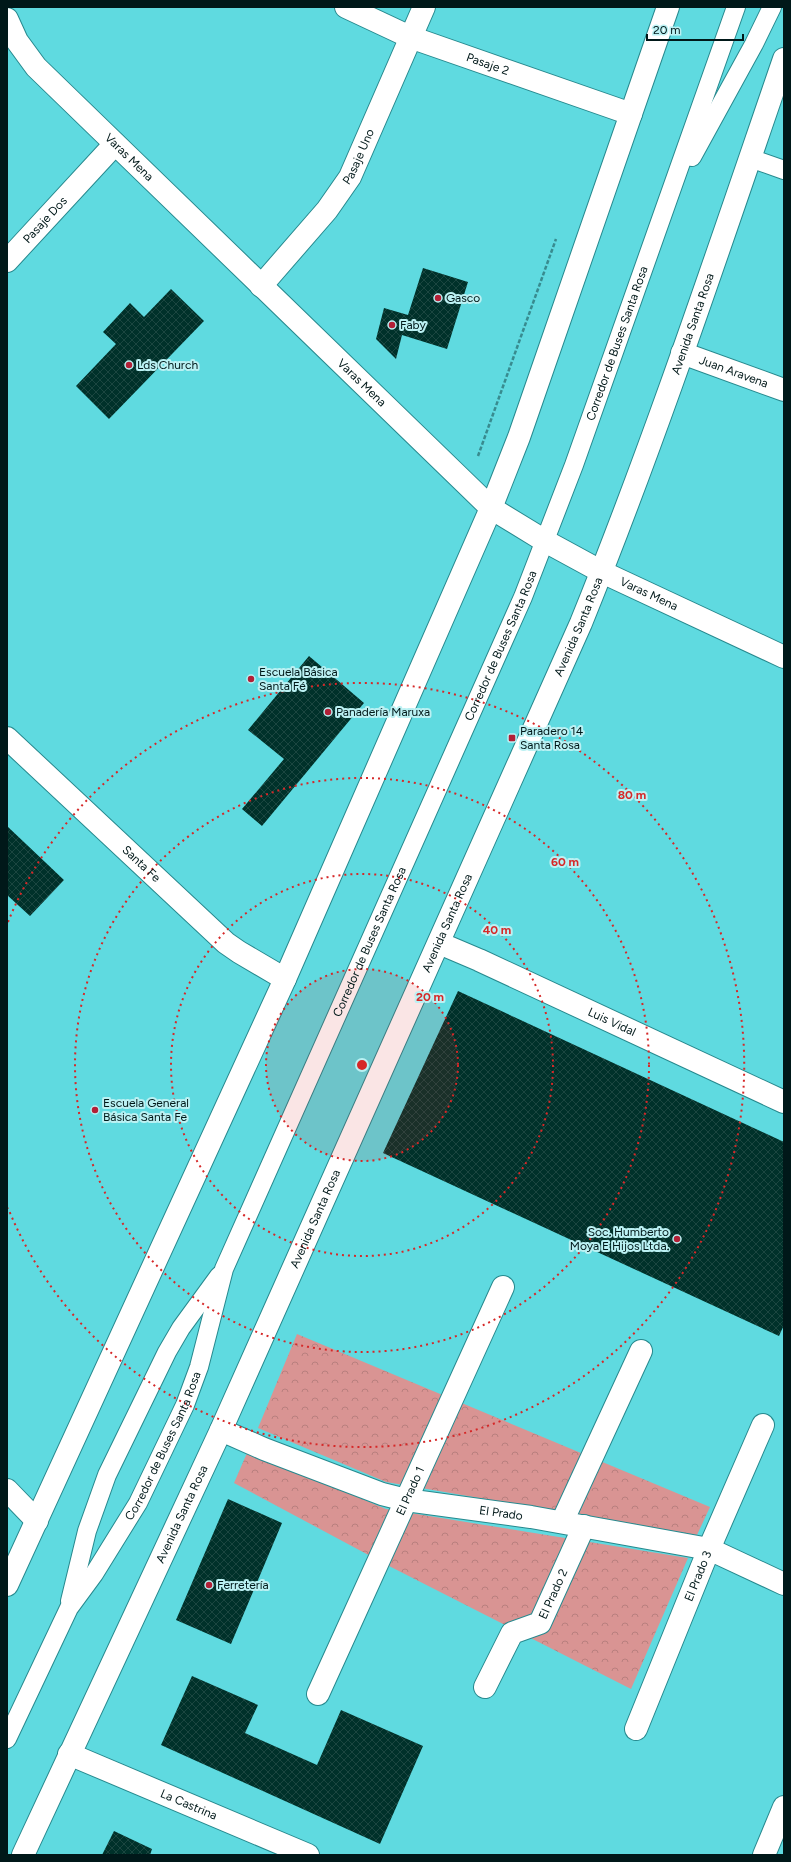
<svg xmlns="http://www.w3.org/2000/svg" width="791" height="1862" font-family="Figtree,sans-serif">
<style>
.park{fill:url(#park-crowns)}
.building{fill:url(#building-cross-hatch)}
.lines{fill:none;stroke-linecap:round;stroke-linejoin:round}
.service-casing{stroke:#27898e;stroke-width:20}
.minor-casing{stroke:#27898e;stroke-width:24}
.tertiary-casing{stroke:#27898e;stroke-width:24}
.primary-casing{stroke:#27898e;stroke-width:24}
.path{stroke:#388b8f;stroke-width:2.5;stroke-dasharray:4 2;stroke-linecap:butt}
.service{stroke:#fff;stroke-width:18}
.minor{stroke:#fff;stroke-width:22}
.tertiary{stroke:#fff;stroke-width:22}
.primary{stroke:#fff;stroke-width:22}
.ring{fill:none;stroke:#d62828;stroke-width:2;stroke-dasharray:2 4}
.poi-dot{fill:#b21f36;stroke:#bbf1f3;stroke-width:1.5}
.labels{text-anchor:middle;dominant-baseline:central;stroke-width:4;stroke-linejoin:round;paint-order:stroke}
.street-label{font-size:12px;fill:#001819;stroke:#bbf1f3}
.poi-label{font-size:12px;fill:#001819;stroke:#bbf1f3;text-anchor:start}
.centre{fill:#d62828;stroke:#bbf1f3;stroke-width:2}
.ring-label{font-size:12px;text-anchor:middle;font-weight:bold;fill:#d62828;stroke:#bbf1f3;stroke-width:4;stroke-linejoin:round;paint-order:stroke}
</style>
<defs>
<pattern id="park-crowns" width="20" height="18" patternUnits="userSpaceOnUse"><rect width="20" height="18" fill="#d99493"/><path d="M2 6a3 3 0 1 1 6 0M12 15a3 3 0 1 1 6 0" fill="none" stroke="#b87f7e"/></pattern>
<pattern id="building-cross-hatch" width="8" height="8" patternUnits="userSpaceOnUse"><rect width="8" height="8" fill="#00312a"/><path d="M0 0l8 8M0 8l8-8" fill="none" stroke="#1b4640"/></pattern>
</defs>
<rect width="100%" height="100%" fill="#5fdae0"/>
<!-- park -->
<path class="park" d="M297,1334L710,1507L697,1535L386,1482L258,1428Z
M247,1453L258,1455L386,1509L688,1558L631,1689L389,1566L234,1483Z"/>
<!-- building -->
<path class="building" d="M423,268L468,282L447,349L402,335L396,359L376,339L384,308L408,315Z
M171,289L204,321L109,419L76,386L116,344L103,332L130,303L144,317Z
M309,656L364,703L262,826L242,809L284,759L248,730Z
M7,826L64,880L30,916L7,895Z
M458,991L784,1142V1325L779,1336L383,1153Z
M228,1499L282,1523L231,1644L176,1620Z
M192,1676L258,1705L245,1733L317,1765L341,1710L423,1746L380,1844L161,1745Z
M114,1831L152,1849L150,1855H102Z"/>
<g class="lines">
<defs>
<g id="service">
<path d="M692,157L754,44L772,7"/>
<path d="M750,158L784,170"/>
<path d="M70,1601L87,1531L107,1475L167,1352L181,1328L219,1276"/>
<path id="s1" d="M7,1739L69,1608L94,1574L138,1503L185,1405L199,1367L224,1269L523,597L574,465L736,7"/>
</g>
<g id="minor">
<path id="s2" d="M346,7L410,37L631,114"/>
<path id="s3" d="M7,261L115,144"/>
<path id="s4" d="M261,286L327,210L350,177L424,7"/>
<path id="s5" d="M682,353L784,390"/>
<path id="s6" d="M7,738L226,943L239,952L285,979"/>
<path id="s7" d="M439,943L479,960L784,1102"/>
<path id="s8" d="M221,1430L264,1449L382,1494L406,1500L531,1517L709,1549L784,1584"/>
<path d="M7,1490L37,1521"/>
<path d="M562,1522L641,1351"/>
<path id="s9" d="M485,1687L512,1633L540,1623L584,1526"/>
<path id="s10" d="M318,1694L503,1287"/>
<path id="s11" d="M636,1729L709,1549L763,1425"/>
<path id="s12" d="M69,1754L308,1855"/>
<path d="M764,1855L784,1807"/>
</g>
<g id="tertiary">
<path id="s13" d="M7,19L17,41L36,67L491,508L545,541L602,572L784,657"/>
</g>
<g id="primary">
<path d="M7,1585L285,979L491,508L519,437L668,7"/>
<path id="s14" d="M23,1855L221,1430L581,623C656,438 719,248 784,59"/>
</g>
</defs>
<!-- service casing -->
<use href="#service" class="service-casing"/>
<!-- minor casing -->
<use href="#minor" class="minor-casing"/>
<!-- tertiary casing -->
<use href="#tertiary" class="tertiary-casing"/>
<!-- primary casing -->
<use href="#primary" class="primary-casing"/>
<!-- path -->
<path class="path" d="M478,456L556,239"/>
<!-- service -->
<use href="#service" class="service"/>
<!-- minor -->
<use href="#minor" class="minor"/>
<!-- tertiary -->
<use href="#tertiary" class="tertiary"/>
<!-- primary -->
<use href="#primary" class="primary"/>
</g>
<!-- distance rings -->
<circle cx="362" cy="1065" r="96" fill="#d62828" fill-opacity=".12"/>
<g class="ring">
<circle cx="362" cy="1065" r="96"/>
<circle cx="362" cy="1065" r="191"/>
<circle cx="362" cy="1065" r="287"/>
<path d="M8 922A382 382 0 1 1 8 1208"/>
</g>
<!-- markers -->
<g class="poi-dot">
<circle cx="438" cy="298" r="4"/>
<circle cx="392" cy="325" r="4"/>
<circle cx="129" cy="365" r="4"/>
<circle cx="251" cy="679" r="4"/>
<circle cx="328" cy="712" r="4"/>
<rect x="508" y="734" width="8" height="8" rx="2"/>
<circle cx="95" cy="1110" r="4"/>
<circle cx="677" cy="1239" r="4"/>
<circle cx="209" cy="1585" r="4"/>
</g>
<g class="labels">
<!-- street labels -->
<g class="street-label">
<text stroke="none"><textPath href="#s2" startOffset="153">Pasaje 2</textPath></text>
<text stroke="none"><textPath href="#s4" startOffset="163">Pasaje Uno</textPath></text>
<text stroke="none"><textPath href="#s13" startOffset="186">Varas Mena</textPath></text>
<text stroke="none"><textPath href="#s3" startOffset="56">Pasaje Dos</textPath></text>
<text stroke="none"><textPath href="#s14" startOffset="1672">Avenida Santa Rosa</textPath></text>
<text stroke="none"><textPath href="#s1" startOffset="1527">Corredor de Buses Santa Rosa</textPath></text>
<text stroke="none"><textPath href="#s5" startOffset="55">Juan Aravena</textPath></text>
<text stroke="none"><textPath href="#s13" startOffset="510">Varas Mena</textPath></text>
<text stroke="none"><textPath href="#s13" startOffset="870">Varas Mena</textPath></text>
<text stroke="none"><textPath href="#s14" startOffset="1348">Avenida Santa Rosa</textPath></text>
<text stroke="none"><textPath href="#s1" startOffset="1203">Corredor de Buses Santa Rosa</textPath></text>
<text stroke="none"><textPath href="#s6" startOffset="184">Santa Fe</textPath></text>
<text stroke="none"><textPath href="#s14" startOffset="1024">Avenida Santa Rosa</textPath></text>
<text stroke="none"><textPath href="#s1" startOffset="879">Corredor de Buses Santa Rosa</textPath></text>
<text stroke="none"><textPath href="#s7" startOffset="190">Luis Vidal</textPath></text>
<text stroke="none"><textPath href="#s14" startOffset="700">Avenida Santa Rosa</textPath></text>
<text stroke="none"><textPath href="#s1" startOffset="333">Corredor de Buses Santa Rosa</textPath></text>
<text stroke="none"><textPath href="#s10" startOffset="223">El Prado 1</textPath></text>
<text stroke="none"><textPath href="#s8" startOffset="294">El Prado</textPath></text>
<text stroke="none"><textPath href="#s14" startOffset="376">Avenida Santa Rosa</textPath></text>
<text stroke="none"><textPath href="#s11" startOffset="165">El Prado 3</textPath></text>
<text stroke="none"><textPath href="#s9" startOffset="122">El Prado 2</textPath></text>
<text stroke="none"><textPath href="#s12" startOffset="130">La Castrina</textPath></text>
</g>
<!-- poi labels -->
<g class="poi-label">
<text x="446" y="298">Gasco</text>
<text x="400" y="325">Faby</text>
<text x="137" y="365">Lds Church</text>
<text x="259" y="672">Escuela Básica<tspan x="259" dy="14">Santa Fé</tspan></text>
<text x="336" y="712">Panadería Maruxa</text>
<text x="520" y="731">Paradero 14<tspan x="520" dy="14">Santa Rosa</tspan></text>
<text x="103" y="1103">Escuela General<tspan x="103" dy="14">Básica Santa Fe</tspan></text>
<text x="669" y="1232" text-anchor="end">Soc. Humberto<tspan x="669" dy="14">Moya E Hijos Ltda.</tspan></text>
<text x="217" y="1585">Ferretería</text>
</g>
</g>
<circle cx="362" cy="1065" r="6" class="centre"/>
<g class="ring-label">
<text x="632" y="799">80 m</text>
<text x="565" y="866">60 m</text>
<text x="497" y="934">40 m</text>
<text x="430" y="1001">20 m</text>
</g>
<!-- border -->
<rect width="791" height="1862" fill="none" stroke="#001819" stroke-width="16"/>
<!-- scale -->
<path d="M647 34v6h96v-6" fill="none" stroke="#001819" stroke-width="2"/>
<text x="653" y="34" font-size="12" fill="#001819" stroke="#bbf1f3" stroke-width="3" paint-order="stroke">20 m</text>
</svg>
